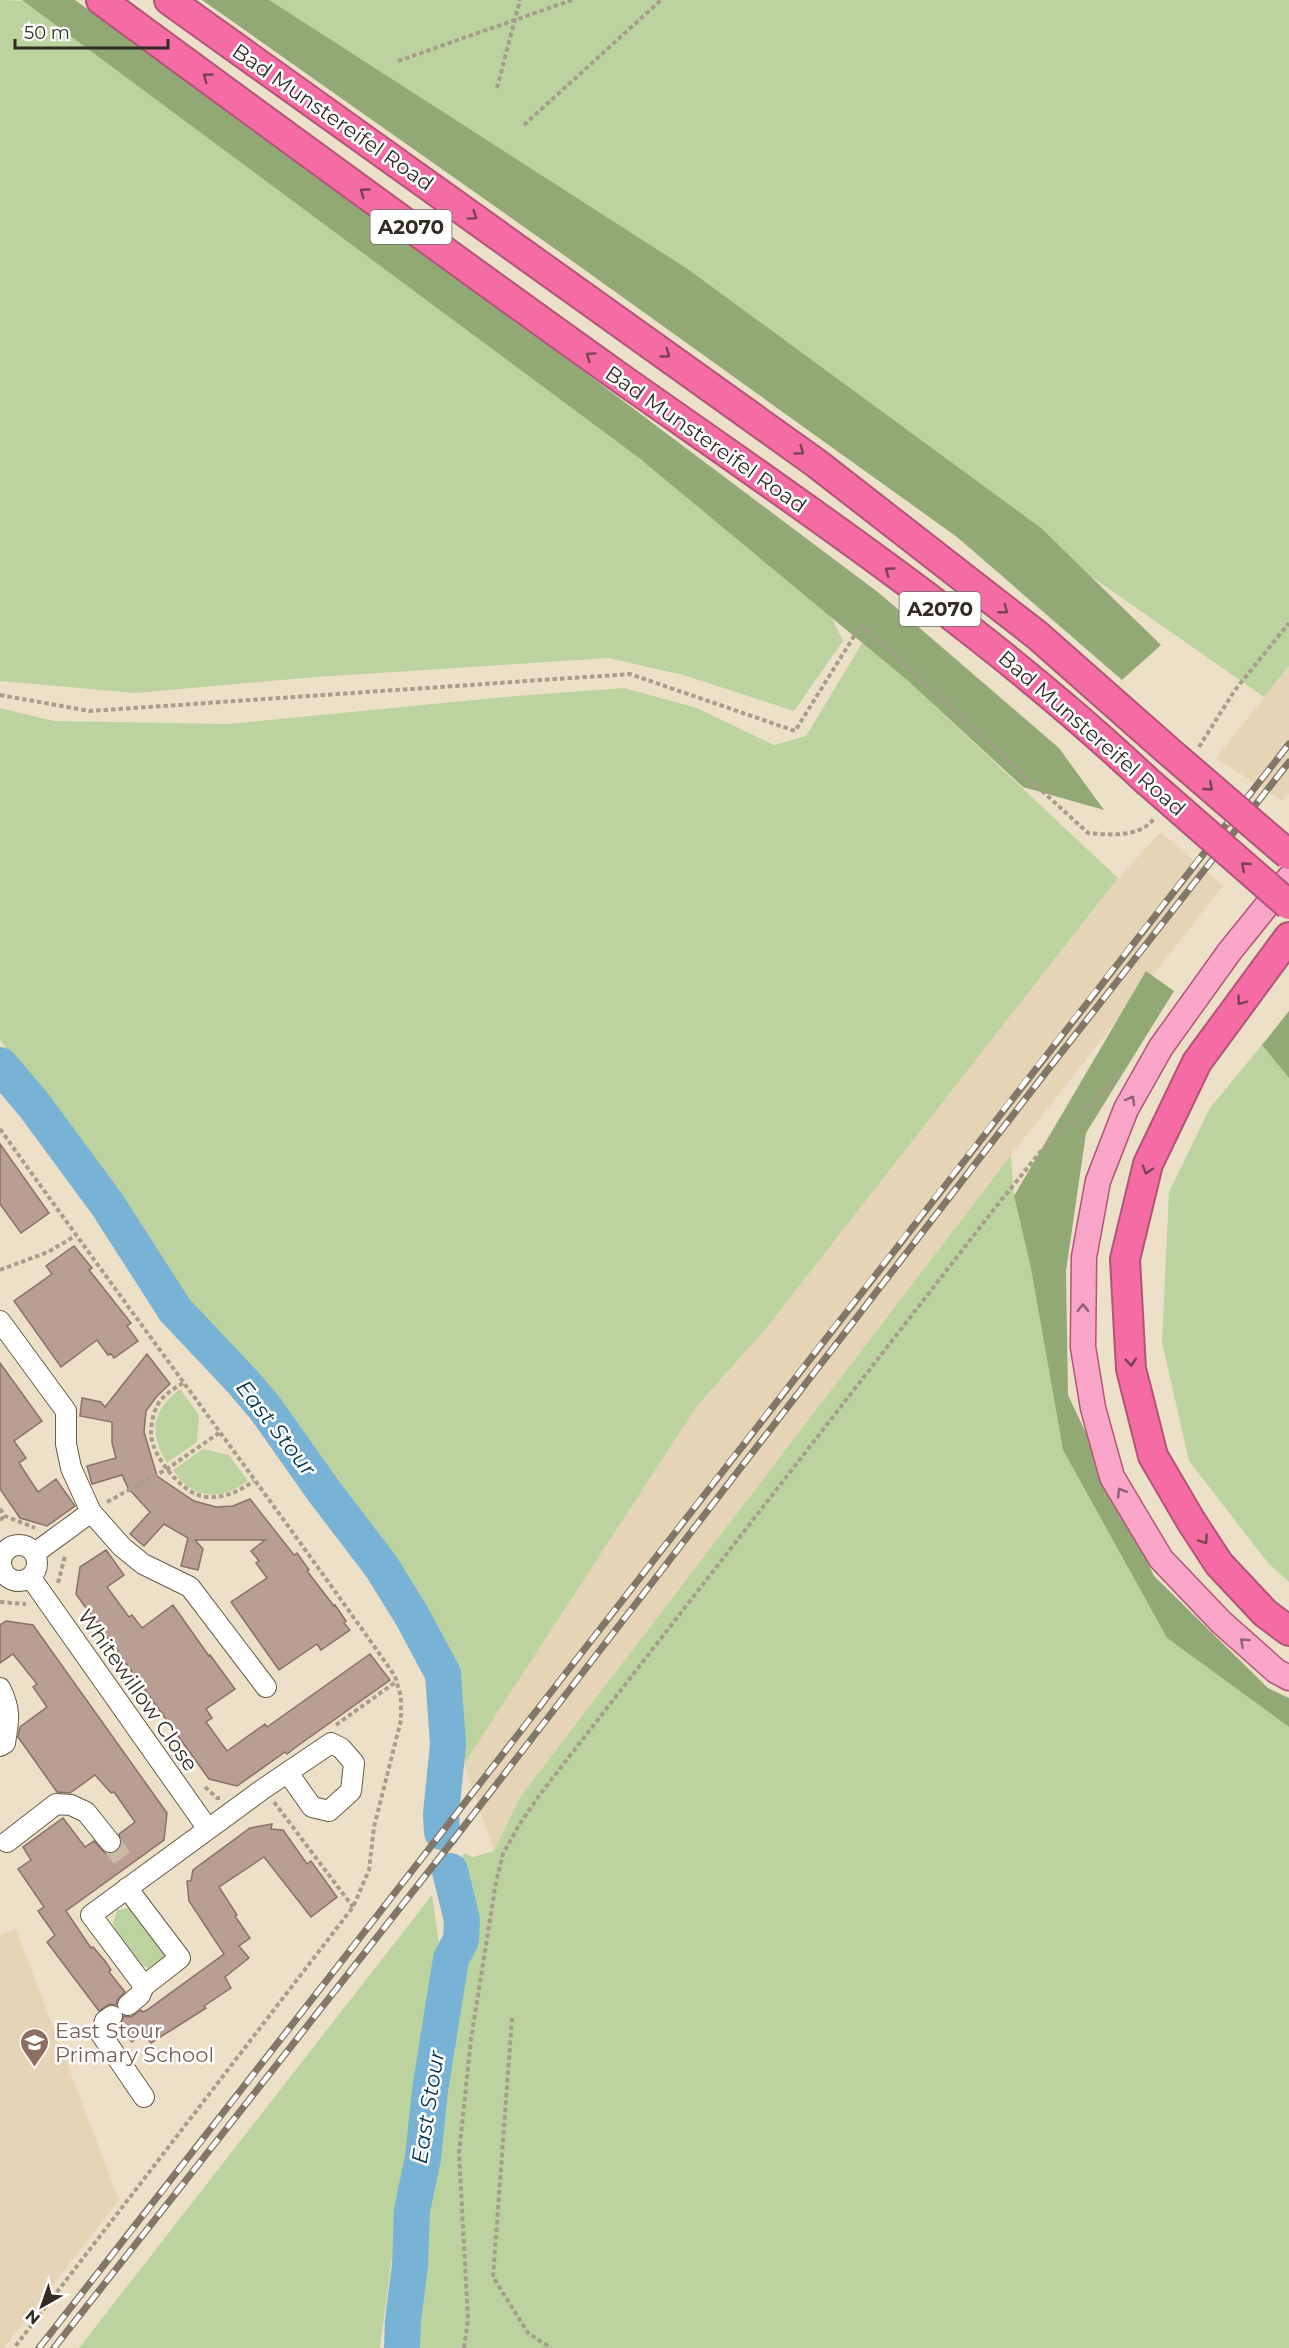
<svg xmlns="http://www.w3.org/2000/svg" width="1289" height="2348" font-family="Montserrat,sans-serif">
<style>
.built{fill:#e5d5b6}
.green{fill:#bdd39f}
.forest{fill:#93a975}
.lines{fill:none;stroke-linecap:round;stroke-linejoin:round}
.river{stroke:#78b2d4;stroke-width:36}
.building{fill:#b99e94;stroke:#8a7168;stroke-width:1.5}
.minor-tunnel{stroke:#c8bca7;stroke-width:20;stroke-dasharray:20 10;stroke-linecap:butt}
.minor-casing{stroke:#675c47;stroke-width:22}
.major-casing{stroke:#b15577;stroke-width:27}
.highway-casing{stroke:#b15577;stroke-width:32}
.path{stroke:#a79d8b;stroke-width:4;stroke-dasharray:4.5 3;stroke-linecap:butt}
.minor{stroke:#fff;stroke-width:20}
.major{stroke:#f9a6c8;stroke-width:24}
.highway{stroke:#f56ba3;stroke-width:28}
.rail-casing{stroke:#807768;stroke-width:7}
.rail{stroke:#fff;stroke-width:4.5;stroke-dasharray:14;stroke-linecap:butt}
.highway-bridge-casing{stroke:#b15577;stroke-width:32;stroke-linecap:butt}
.highway-bridge{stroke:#f56ba3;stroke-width:28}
.oneway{stroke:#764350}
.oneway2{stroke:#8c636e}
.labels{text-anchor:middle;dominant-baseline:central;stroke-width:5;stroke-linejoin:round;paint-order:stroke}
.shield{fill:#fff;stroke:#706c66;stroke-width:1.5}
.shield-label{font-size:20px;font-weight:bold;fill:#322d24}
.street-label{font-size:21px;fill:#322d24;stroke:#fff}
.education-label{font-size:21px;fill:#785e54;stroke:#fff;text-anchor:start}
.water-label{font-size:22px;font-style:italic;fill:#04364e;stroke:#fff}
</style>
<rect width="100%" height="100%" fill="#ede0c8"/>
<!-- built -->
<path class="built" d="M1289,666V793L1282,801L1216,758Z
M1161,832L1223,886L1011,1155L520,1797L494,1851L464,1764L697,1406L764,1331L1118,878Z
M16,1929L119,2200L4,2348H0V1935Z"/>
<!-- green -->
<path class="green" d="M0,0L24,1L639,458L831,616L843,641L794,711L683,675L609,658L316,677L135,693L0,681Z
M265,0H1289V666L1264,697Z
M862,643L907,680L1118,878L764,1331L697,1406L464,1764L439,1630L221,1337L180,1299L115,1191L0,1040V708L54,721L228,724L516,696L624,688L697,708L774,745L806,736Z
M1262,1045L1289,1078V1582L1268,1563L1189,1461L1162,1342L1169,1192L1210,1108Z
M1011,1155L1014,1196L1031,1269L1063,1450L1167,1638L1289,1727V2348H410L432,2131L459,1968L469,1944L465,1903L458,1862L465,1853L473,1857L494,1851L520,1797Z
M180,1389L199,1415L197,1442L167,1463C148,1432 152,1411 180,1389Z
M203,1449L229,1455L248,1481C220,1501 193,1500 173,1470Z
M432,1895L439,1943L397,2219L380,2348H79Z
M132,1907L167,1955L165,1961L155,1969C134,1968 124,1945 115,1929L113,1924L117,1910Z"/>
<!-- forest -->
<path class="forest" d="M22,0H75L582,370L879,593L1059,748L1104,810L1023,787L907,680L639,458Z
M202,0H269L689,270L1041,528L1161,645L1122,680L957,537L568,258Z
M1146,971L1174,991L1086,1133L1066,1271L1068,1395L1154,1576L1268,1688L1289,1698V1727L1167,1638L1063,1450L1031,1269L1014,1196Z
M1289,1011V1078L1262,1045Z"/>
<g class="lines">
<!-- river -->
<path class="river" d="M0,1065L34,1105L107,1204L175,1310L242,1381L265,1408L323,1490L381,1566L412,1616L443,1674L448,1744L441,1814L442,1832
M402,2348L403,2320L410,2265L412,2210L423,2158L430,2090L451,1959L461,1940L462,1920L450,1871"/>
</g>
<!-- building -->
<path class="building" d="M0,1144L49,1213L21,1233L0,1204Z
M74,1246L92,1268L89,1270L93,1275L131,1323L127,1326L138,1341L114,1358L111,1354L108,1355L97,1340L61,1367L14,1301L52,1274L46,1266Z
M147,1354L170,1384L157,1396L146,1411L144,1432L157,1476L194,1501L216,1507L233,1506L250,1499L294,1555L297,1553L309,1570L307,1571L334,1606L335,1605L346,1621L344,1623L350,1630L321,1650L317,1644L279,1670L231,1602L267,1578L256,1563L259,1561L251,1551L265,1540H195L203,1549L198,1570L181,1566L188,1538L164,1524L144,1546L130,1534L150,1512L128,1488L122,1475L92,1484L87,1466L116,1458L112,1443V1422L80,1416L82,1398L101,1402L105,1407Z
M0,1363L42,1421L14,1441L26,1458L19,1463L38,1492L56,1479L75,1506L47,1526L20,1518L0,1489Z
M106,1550L124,1575L107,1587L129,1617L132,1615L142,1628L173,1605L209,1656L210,1655L235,1689L206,1709L212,1718L206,1722L227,1751L265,1724L267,1727L370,1654L390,1680L296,1747L287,1754L285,1752L237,1786L209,1779L76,1594L80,1567Z
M6,1621L33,1625L167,1813L164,1840L66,1911L91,1948L93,1947L105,1961L111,1970L109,1972L125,1992L117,2000L116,2005L110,2004L99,2011L47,1942L55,1935L38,1911L44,1907L18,1869L31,1860L23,1847L63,1818L85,1847L94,1841L105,1853L112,1854L121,1846L119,1834L135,1822L114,1792L111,1793L95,1775L70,1793L57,1792L18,1737L20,1727L47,1707L33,1687L37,1684L13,1654L0,1663V1625Z
M272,1824L271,1829L283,1830L307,1864L311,1861L337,1897L311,1917L264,1857L219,1887L237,1915L235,1916L250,1938L239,1946L249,1958L225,1977L231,1988L204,2006L206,2008L151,2043L143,2033L132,2042L119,2026L124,2016L131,2017L141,2010L142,2012L147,2010L224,1954L189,1901L187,1881H191L193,1870L250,1828Z"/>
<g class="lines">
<!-- minor-tunnel -->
<path class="minor-tunnel" d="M110,1842L128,1866"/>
<defs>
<path id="minor" d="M0,1321L66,1411V1444L71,1468L91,1512L122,1547L143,1564L190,1587L266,1687
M1 1563a18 18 0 1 1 36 0a18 18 0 1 1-36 0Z
M35,1553L91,1512
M31,1578L208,1829
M0,1688C11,1710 9,1719 5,1743L0,1746
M7,1842L56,1804L71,1805L86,1812L110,1842
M127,1888L180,1958L144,1986
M144,1986L91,1915L263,1789L331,1743L341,1748L354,1763L351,1791L329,1811L312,1807L288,1773
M128,2005L140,1995L144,1986
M112,2016L105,2021L101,2034L144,2097"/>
<path id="major" d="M1289,878L1230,951L1161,1047L1126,1109L1098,1181L1084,1257L1083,1347L1093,1408L1112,1477L1161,1559L1221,1622L1276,1671L1289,1678"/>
<path id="highway" d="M101,0C275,128 449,256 626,382C804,507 987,630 1146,780
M169,0L816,463L1037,635L1165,748
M1289,937L1197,1062L1148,1164L1125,1259L1131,1369L1153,1456L1191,1521L1219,1564L1265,1613L1289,1631"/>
</defs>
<!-- minor casing -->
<use href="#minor" class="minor-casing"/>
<!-- major casing -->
<use href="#major" class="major-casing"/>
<!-- highway casing -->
<use href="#highway" class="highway-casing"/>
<!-- path -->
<path class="path" d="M398,61L572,0
M497,88L520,0
M524,125L661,0
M0,695L90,711L630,674L795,731L861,625L1088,833C1109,835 1142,838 1155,817
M1199,747L1235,690L1289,623
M0,1129C131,1313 266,1492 395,1676L401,1697V1720L374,1827L369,1870L353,1907L14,2348
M0,1270L48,1252L75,1236
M183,1383C174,1389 164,1394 158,1404C153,1413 151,1425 151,1435C153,1458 184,1496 207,1497C226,1498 239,1491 254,1481
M107,1502L167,1469L219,1433
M0,1509L5,1516L35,1528
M0,1520L5,1516
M58,1583L65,1556
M0,1602L26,1604
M336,1725L397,1681
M205,1787L217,1798H220
M274,1802L353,1907
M512,2018L493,2277L528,2333L551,2348
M464,2348L468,2319L459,2153L471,2039L496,1882L503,1854L519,1825L541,1793L995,1208L1041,1151L1105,1091L1122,1069"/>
<!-- minor -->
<use href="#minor" class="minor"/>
<!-- major -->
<use href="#major" class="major"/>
<!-- highway -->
<use href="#highway" class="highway"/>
<defs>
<path id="rail" d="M39,2348C458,1815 871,1277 1289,744
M54,2348L462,1829L1043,1076L1289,762"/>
</defs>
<!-- rail casing -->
<use href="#rail" class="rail-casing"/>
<!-- rail -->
<use href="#rail" class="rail"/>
<defs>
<path id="highway-bridge" d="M1165,748L1289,855
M1146,780L1289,905"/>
</defs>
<!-- highway-bridge casing -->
<use href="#highway-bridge" class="highway-bridge-casing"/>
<!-- highway-bridge -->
<use href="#highway-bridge" class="highway-bridge"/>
</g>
<!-- one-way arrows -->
<defs><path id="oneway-chevron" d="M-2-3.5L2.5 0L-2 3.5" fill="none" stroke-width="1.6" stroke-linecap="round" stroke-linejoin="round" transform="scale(1.5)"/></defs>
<g class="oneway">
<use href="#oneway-chevron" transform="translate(207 77) rotate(-144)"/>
<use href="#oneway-chevron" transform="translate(364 192) rotate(-144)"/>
<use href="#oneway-chevron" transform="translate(473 216) rotate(35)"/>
<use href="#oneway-chevron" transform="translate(666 354) rotate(36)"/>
<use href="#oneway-chevron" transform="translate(590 356) rotate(-145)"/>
<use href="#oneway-chevron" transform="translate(800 451) rotate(36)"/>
<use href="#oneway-chevron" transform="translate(889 571) rotate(-144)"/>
<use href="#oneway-chevron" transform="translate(1004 610) rotate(38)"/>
<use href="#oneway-chevron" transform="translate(1209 787) rotate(41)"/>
<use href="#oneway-chevron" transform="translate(1245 866) rotate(-139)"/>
<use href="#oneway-chevron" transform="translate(1241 1001) rotate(126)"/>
<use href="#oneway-chevron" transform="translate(1147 1170) rotate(107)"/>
<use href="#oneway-chevron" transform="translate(1131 1362) rotate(85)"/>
<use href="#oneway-chevron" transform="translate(1204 1540) rotate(56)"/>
</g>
<g class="oneway2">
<use href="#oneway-chevron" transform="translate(1131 1100) rotate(-61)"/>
<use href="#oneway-chevron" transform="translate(1083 1308) rotate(-89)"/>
<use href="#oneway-chevron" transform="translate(1121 1492) rotate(-121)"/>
<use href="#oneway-chevron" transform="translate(1244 1642) rotate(-138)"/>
</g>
<!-- icons -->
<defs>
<symbol id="school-pin" viewBox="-11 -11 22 30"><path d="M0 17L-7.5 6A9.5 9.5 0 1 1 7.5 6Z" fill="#8d6e63" stroke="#fff"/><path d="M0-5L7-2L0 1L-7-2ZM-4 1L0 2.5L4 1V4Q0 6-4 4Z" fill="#fff"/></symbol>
</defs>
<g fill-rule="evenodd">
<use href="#school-pin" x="18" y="2026" width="33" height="45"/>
</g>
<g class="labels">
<!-- shield labels -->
<g class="shield">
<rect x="370.5" y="210" width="81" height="34" rx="4.5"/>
<rect x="899.5" y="592" width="81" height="34" rx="4.5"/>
</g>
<g class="shield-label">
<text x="411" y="227">A2070</text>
<text x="940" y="609">A2070</text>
</g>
<!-- street labels -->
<g class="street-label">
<text transform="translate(333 117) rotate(35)">Bad Munstereifel Road</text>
<text transform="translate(706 439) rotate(35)">Bad Munstereifel Road</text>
<text transform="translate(1092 733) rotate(41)">Bad Munstereifel Road</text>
<text transform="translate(138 1690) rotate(55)">Whitewillow Close</text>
</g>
<!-- education labels -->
<g class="education-label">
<text x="55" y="2030">East Stour<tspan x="55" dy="24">Primary School</tspan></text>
</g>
<!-- water labels -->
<g class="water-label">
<text transform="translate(276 1428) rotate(52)">East Stour</text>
<text transform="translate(428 2107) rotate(-81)">East Stour</text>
</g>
</g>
<!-- north arrow -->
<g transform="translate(42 2306) rotate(220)" stroke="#ffffff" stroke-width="4.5" paint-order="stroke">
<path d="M0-4.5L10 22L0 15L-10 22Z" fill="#322d24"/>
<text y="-9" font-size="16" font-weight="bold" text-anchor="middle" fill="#322d24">N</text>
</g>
<!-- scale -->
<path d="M15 39v9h153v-9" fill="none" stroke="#322d24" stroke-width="3"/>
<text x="24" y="39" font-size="18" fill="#322d24" stroke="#ffffff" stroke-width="4.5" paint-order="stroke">50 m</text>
</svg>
